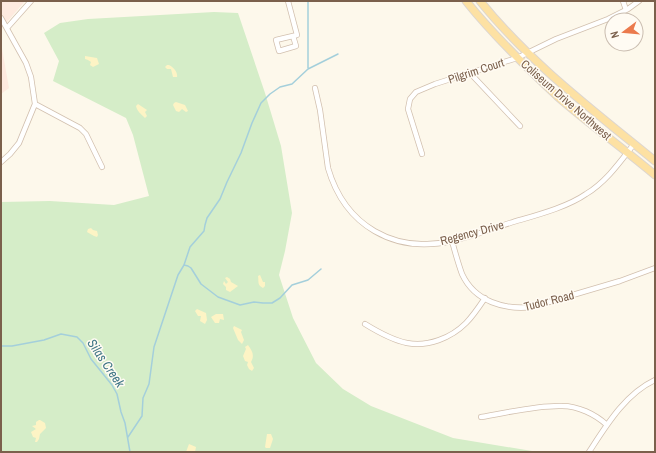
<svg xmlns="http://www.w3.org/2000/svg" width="656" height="453" font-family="'Archivo Narrow',sans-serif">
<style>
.commercial{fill:#feeadf}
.green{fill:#d5edc8}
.sand{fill:#fdf4c5}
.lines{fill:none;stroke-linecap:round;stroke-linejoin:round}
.stream{stroke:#a4cfdb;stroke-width:1.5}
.street-casing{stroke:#d2c0af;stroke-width:6}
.primary-casing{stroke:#ddd6d0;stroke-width:9}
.street{stroke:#fff;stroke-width:4.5}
.primary{stroke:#fde1a3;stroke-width:7}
.labels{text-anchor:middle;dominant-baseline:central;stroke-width:3;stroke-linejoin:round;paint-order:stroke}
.street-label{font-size:12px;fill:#7b604c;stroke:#fffbf3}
.water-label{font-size:13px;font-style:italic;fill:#417787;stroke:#fffbf3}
</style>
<rect width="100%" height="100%" fill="#fdf8eb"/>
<!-- commercial -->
<path class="commercial" d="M1,1H25L1,29Z
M1,43L9,88L1,94Z"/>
<!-- green -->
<path class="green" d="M214,12L238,13L265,93L281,146L292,213L285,251L279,275L293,318L316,363L343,389L371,406L453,438L538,452H1V202L50,201L114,205L149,196L133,135L126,118L53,81L59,61L44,33L60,23L88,19Z"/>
<!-- sand -->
<path class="sand" d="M85,56L97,58L99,64L93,67L90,65L91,62L88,60L85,59Z
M167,65H169C173,67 178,72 177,77H173L171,69H167L165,67Z
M176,102L185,105L188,111L186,112L182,109L179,112L176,111L173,105L174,103Z
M138,104L147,110L145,112L147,116L145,118C141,114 137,111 136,106Z
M91,228L93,230L97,231L98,235L97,237L94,236L87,232L88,229Z
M260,275L263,282H265V286L263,288C257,285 259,282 258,276Z
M227,277L230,279L231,282L238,286L230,292L226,290V287L223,284L224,281L226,284L228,282L225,278Z
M197,309L206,313L207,320L205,324L200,321L201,316H198L195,311Z
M216,314H223L224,320L220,319L219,323H215L211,317Z
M234,326L242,330L241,332L244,340L242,344L238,340L233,328Z
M248,345C252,351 255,355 251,362L254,368L252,371L249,369L247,365L248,362L245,361L243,356L246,349L245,347Z
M39,420H40L45,423L46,428L40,434L39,439L37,442H35L36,438L33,437L31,432L36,429L32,426L36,425V422Z
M267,434H271L273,439L270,448H266L265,447Z
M189,444L196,447L195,452H186Z"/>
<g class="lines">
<!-- stream -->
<path class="stream" d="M308,1V68
M184,265L188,266L191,268L201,284L218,297L240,305L254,302L263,303H272L280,298L292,285L308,280L321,269
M1,346H12L44,340L61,334L77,337L83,343L91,359L112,385L117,394L121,412L125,423L130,452
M128,437L142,416L143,398L149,384L154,347L178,275L184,265L190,247L204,231L205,225L207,218L220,199L227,182L241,153L252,123L261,103L270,94L280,87L292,84L308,69L338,54"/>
<defs>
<path id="street" d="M288,1L297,35L276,40L279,51L296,46L293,36
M623,1L626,10
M1,18L26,63L31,77L35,104L19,143L10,154L1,162
M7,28L31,1
M470,73L520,126
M315,88L320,110L328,168C345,226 394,254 452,241C471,237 491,229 510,223C533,216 566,208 586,194C606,182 620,162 634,144
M35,104L80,128L86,134L102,167
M422,154L408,109L410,99L416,92L435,84L517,58L556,39L608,19L628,9L639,1
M452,241C455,252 458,263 462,274C475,302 505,310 532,307L620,281L655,268
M365,324C378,332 392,340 407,343C428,347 451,338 466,323C473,316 479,307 485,298
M481,417C506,413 537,405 562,406C578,406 595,414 607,425
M589,452C606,426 625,394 655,380"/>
<path id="primary" d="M466,1C493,35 525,66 557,96C588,123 623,148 655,175
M480,1C530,63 594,111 655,161"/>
</defs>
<!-- street casing -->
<use href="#street" class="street-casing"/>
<!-- primary casing -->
<use href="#primary" class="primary-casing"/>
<!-- street -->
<use href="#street" class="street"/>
<!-- primary -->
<use href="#primary" class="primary"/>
</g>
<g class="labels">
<!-- street labels -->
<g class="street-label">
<text transform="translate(476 71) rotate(-18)">Pilgrim Court</text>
<text transform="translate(566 100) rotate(41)">Coliseum Drive Northwest</text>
<text transform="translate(472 233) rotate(-15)">Regency Drive</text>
<text transform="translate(549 301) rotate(-14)">Tudor Road</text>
</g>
<!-- water labels -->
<g class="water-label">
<text transform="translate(106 363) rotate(56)">Silas Creek</text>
</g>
</g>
<!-- border -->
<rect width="656" height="453" fill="none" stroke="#7b604c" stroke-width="4"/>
<!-- north arrow -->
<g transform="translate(624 32) rotate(254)"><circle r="19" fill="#fffbf3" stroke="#cabdb0"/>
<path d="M0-3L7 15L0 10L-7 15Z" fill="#eb7a4d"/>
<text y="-6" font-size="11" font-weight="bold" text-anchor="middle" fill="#7b604c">N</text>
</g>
</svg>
